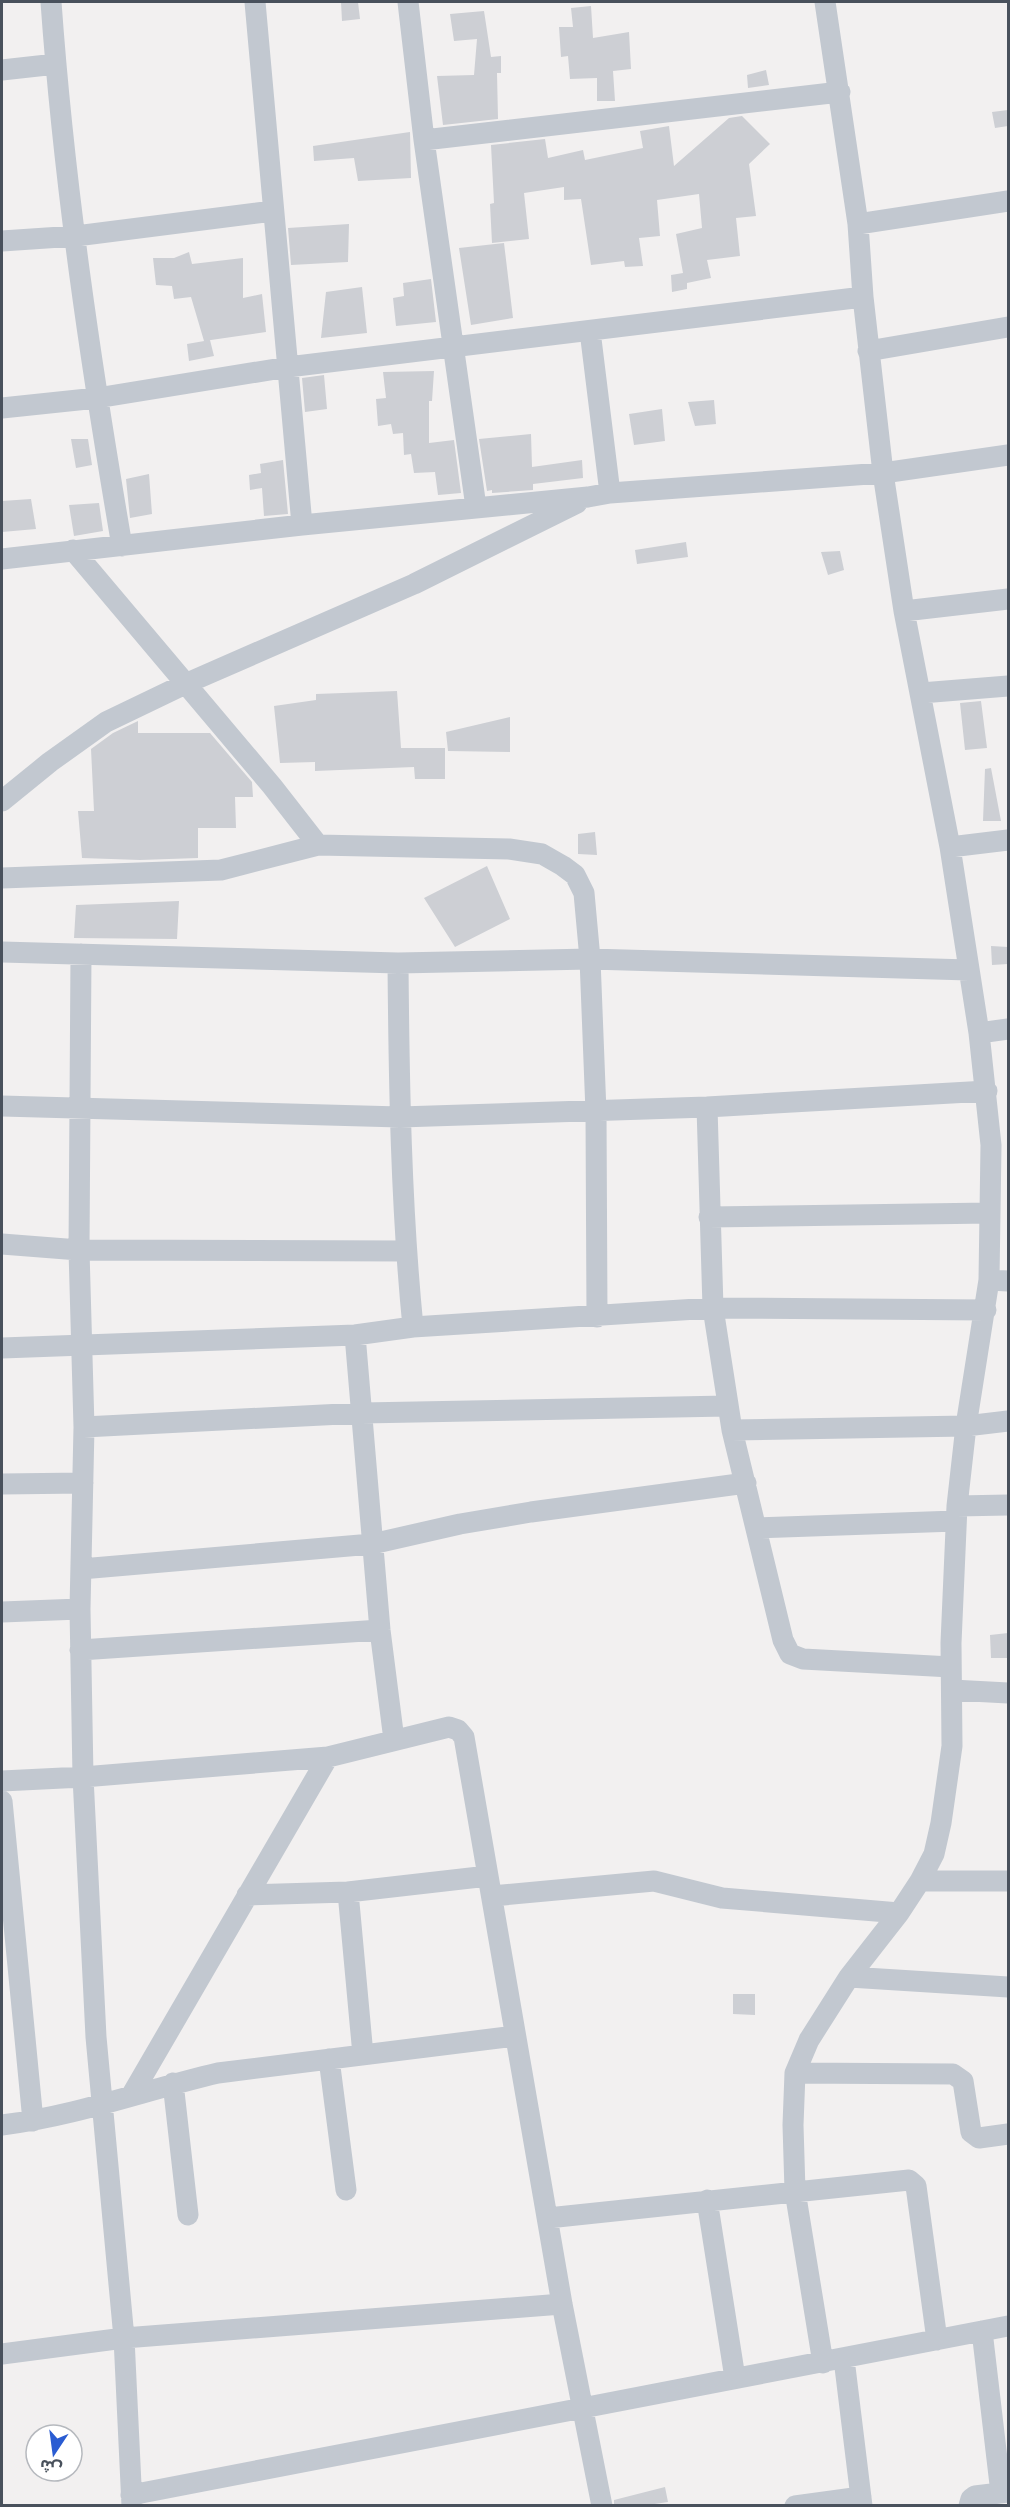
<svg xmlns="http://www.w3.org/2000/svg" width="1010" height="2507" font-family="'Source Sans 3','Noto Sans Arabic',sans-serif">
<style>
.building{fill:#cdcfd4}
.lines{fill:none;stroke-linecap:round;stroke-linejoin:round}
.minor{stroke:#c2c8d0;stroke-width:21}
</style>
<rect width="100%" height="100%" fill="#f2f0f0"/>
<!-- building -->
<path class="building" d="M341,2H358L360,19L342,21Z
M591,6L593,38L629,32L631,69L613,71L615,101H597V78L570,79L568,56L561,57L559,27H573L571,8Z
M484,11L491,57L501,56V73H497L498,119L443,125L437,76L474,75L477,39L454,41L450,14Z
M766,70L769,85L748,88L747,75Z
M1008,110V126L995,128L992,112Z
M742,116L770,144L749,164L756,216L736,218L740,256L707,260L711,278L687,283V289L672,292L671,275L683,273L676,234L702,228L699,194L657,200L660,236L639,238L643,266L625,267L624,261L591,265L581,199L564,200V187L524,193L529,239L492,243L490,204L494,203L491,145L545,139L548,158L583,150L585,160L643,148L640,131L669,126L674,166L729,118Z
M410,132L411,178L358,181L354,158L314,161L313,146Z
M349,224L348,262L291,265L288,228Z
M504,243L513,318L471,325L459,248Z
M189,252L192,264L243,258V298L262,294L266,332L204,341L191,297L174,299L172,286L156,285L153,258H174Z
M431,279L436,322L396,326L393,298L404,296L403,283Z
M362,287L367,333L321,338L326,292Z
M210,340L214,356L189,361L187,344Z
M434,371L432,401H429V443L454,440L461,493L438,495L435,472L414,473L411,454L404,455L403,433L393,434L391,424L378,426L376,399L386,398L383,372Z
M324,375L327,409L305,412L302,378Z
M714,400L716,424L695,426L688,402Z
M662,409L665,441L634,445L629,414Z
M531,434L532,467L582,460L583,478L533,484V490L492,493V490L487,491L479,439Z
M71,439H88L92,465L76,468Z
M283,460L288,514L264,516L262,488L250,490L249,475L261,473L260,464Z
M149,474L152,514L130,518L126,479Z
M31,499L36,529L2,532V501Z
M99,503L103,531L74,536L69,505Z
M686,542L688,557L637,564L635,550Z
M840,551L844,570L828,575L821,552Z
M397,691L401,748H445V779H415L414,767L315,771V762L280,763L274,706L316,700V694Z
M981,701L987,748L965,750L960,703Z
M510,717V752L448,751L446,732Z
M138,721V733H210L252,782L253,797H235L236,828H198V858L140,860L82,858L78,811H94L91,749L113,733Z
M991,768L1001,821H983L985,769Z
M595,832L597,855L578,854V834Z
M487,866L510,919L455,947L424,898Z
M179,901L177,939L74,938L76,905Z
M991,946L1008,947V964L992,965Z
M1008,1633V1658H991L990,1635Z
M733,1994H755V2015L733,2014Z
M665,2487L668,2502L648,2505H614V2500Z"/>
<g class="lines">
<!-- minor -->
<path class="minor" d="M51,2C64,184 91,366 122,546
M255,2L302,525
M408,2L424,140L476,507
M2,70L56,64
M424,140L840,92
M858,224L1008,201
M2,241L76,236L273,211
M590,331L610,493
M868,351L1008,327
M2,408L97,398L288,367L863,297
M73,550L272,786L318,845
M2,559L302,525L588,497L610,493L883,473L1008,455
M904,611L1008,599
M921,693L1008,686
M2,801L50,762L106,722L185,684L414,584L577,503
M950,847L1008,840
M2,878L221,870L318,845L509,849L542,854L563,866L575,875L584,893L590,959L596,1112L597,1317
M2,952L398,963L590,959L969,970
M81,954L79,1250L84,1427L80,1609L83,1777L96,2037L124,2338L132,2506
M398,963C399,1084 401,1206 413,1327
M979,1033L1008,1029
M2,1106L400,1117L707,1107L987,1091
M707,1107L713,1308L732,1430L783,1640L790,1654L803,1659L951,1667
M709,1217L990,1213
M2,1244L79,1250L406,1251
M989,1280L1008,1281
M355,1335L380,1630L394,1740
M2,1348L355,1335L413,1327L713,1308L986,1310
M84,1427L362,1413L727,1406
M732,1430L966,1426L1008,1421
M2,1484L83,1483
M957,1506L1008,1505
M757,1528L956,1521
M81,1569L372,1544L460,1524L531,1512L746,1483
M2,1612L80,1609
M80,1650L380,1630
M952,1690L1008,1693
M2,1781L83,1777L328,1757L449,1727L458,1730L464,1737L562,2304L602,2506
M2,1801L33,2121
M920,1881H1008
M247,1895L348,1892
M492,1896L654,1881L722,1898L899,1913
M849,1977L1008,1987
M363,2055L348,1892L488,1876
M329,2059L346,2190
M795,2073L953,2074L963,2081L971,2132L979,2138L1008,2134
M173,2083L188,2215
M131,2096L328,1757
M2,2125C76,2116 145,2090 218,2073L515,2036
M707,2200L735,2378
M548,2218L909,2180L916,2186L937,2340
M982,2331L1001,2493
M2,2354L124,2338L562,2304
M844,2359L862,2506
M823,2363L795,2191L793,2125L795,2073L809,2040L849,1977L899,1913L920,1881L934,1854L941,1823L952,1746L951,1643L957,1506L966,1426L989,1280L991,1145L979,1033L950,847L904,611L883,473L863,297L858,224L825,2
M131,2495L1008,2326
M795,2506L861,2497
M969,2506L971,2499L975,2496L1008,2492"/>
</g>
<!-- border -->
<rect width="1010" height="2507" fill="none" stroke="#49515c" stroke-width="6"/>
<!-- north arrow -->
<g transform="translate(54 2453) rotate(193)"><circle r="28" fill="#ffffff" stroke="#b6b9be" stroke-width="1.5"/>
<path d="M0-4.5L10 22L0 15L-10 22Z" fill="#2a5cd2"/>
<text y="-9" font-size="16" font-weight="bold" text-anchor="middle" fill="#49515c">ش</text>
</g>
</svg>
